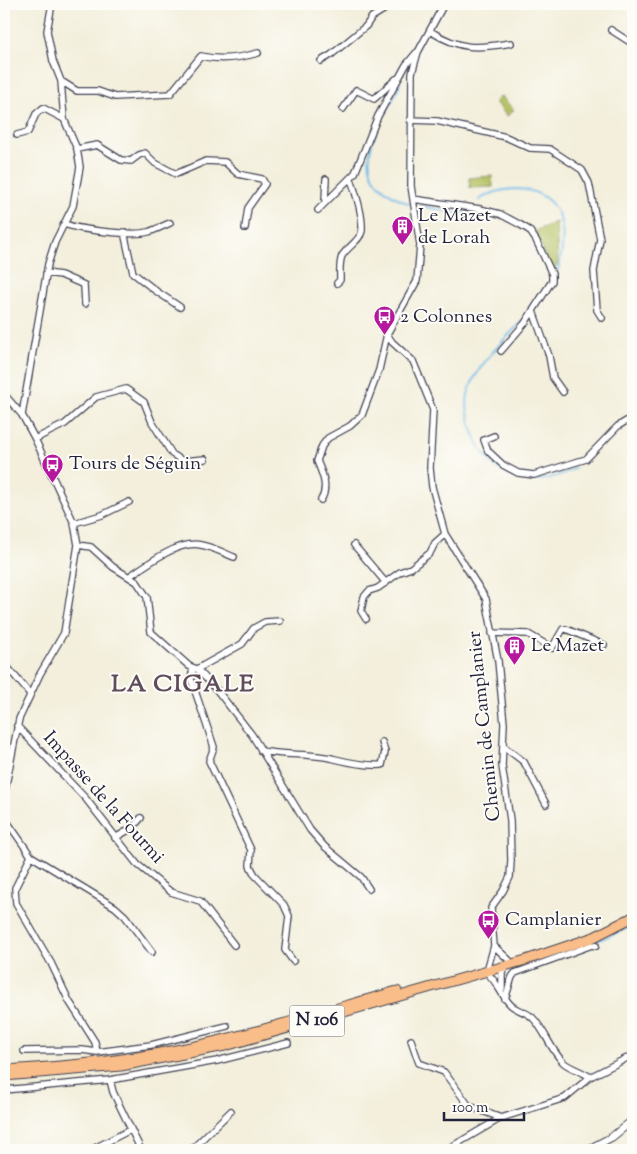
<svg xmlns="http://www.w3.org/2000/svg" width="637" height="1154" font-family="'Sorts Mill Goudy',serif">
<style>
.green{fill:#b6c264;stroke:#6c7250}
.lines{fill:none;stroke-linecap:round;stroke-linejoin:round}
.stream{stroke:#71bbe9;stroke-width:2}
.minor-casing{stroke:#414153;stroke-width:8}
.tertiary-casing{stroke:#414153;stroke-width:9}
.primary-casing{stroke:#414153;stroke-width:11}
.minor{stroke:#fff;stroke-width:5.5}
.tertiary{stroke:#fff;stroke-width:7}
.primary{stroke:#f9bd89;stroke-width:9}
.labels{text-anchor:middle;dominant-baseline:central;stroke-width:4;stroke-linejoin:round;paint-order:stroke}
.shield{fill:#fdfcf7;stroke:#646373;stroke-width:1}
.shield-label{font-size:18px;font-weight:bold;fill:#22223b}
.poi-label{font-size:19px;fill:#22223b;stroke:#fdfcf7;text-anchor:start}
.street-label{font-size:19px;fill:#22223b;stroke:#fdfcf7}
.district-label{font-size:24px;font-weight:bold;letter-spacing:1px;fill:#604d5c;stroke:#fdfcf7}
</style>
<rect width="100%" height="100%" fill="#fdfcf7"/>
<filter id="ink" filterUnits="userSpaceOnUse"><feTurbulence type="fractalNoise" baseFrequency=".02" numOctaves="2"/><feDisplacementMap in="SourceGraphic" scale="10" xChannelSelector="R" yChannelSelector="G"/><feConvolveMatrix kernelMatrix="1 2 1 2 8 2 1 2 1" color-interpolation-filters="sRGB"/></filter>
<filter id="wash" filterUnits="userSpaceOnUse"><feTurbulence type="fractalNoise" baseFrequency=".0096" numOctaves="4" result="noise"/><feDisplacementMap in="SourceGraphic" scale="20" xChannelSelector="R" yChannelSelector="G"/><feGaussianBlur stdDeviation="1.12" result="paint"/><feColorMatrix in="noise" values="0 0 0 0 0 0 0 0 0 0 0 0 0 0 0 0 0 1.4 0 .05"/><feComposite in="paint" operator="in"/></filter>
<g filter="url(#wash)">
<rect width="100%" height="100%" fill="#f3efdc"/>
<!-- green -->
<path class="green" d="M501,96L514,110L507,116L495,102Z
M492,176L493,187L470,188L469,178Z
M556,222L558,263L552,272L535,231Z"/>
<g class="lines">
<!-- stream -->
<path class="stream" d="M400,83C396,98 387,107 381,121C360,163 366,186 410,204
M479,200C505,183 546,184 559,216C565,231 562,254 558,270
M422,206L460,214L468,212
M522,321C504,341 477,364 469,391C465,402 468,414 471,425C484,476 529,494 575,468
M592,943L633,926"/>
</g>
</g>
<g filter="url(#ink)">
<g class="lines">
<defs>
<path id="minor" d="M444,4L418,52L412,73L411,186L420,245L417,281L387,334L392,342L413,361L433,410L430,468L432,487L445,534L486,599L498,661L504,724L502,766L510,820L511,861L510,877L503,891L491,908L494,946L488,967
M611,30L633,44
M430,31C461,50 476,49 511,43
M321,61L331,55L366,26L372,17L393,4
M61,81L77,91H98L115,97L170,94L201,56C220,61 240,58 258,53
M343,109L356,90L374,99L396,79
M410,120L437,121L506,137L530,148L550,149L582,170L589,183L600,239L594,271L597,310L602,318
M17,135L28,132L36,114L43,108L64,119
M77,149L97,145L121,160L131,161L139,155L145,153L155,163L176,174L206,161L225,162L238,174L262,179L265,184L248,208L245,228
M413,199L480,209L500,214L519,224L529,230L536,240L552,274V281L525,323L501,351
M325,201L326,179
M318,210L355,173L378,116L406,65L416,53
M65,224C79,230 133,236 148,232C155,230 163,226 170,223
M124,232L133,273L156,291L180,307
M46,273L61,275L84,285L85,304
M337,283L340,280C340,271 339,263 342,256C347,247 360,241 362,231C363,214 356,195 351,179
M533,311L549,356L553,378L563,392
M4,394L22,415L35,439L74,523L78,545L64,633L40,674L19,719L4,795
M22,415L48,264L55,242L73,206L80,167L77,149L64,119L61,81L53,61L47,31L52,4
M494,436L484,440L488,451L503,465L518,473L534,475L586,459L618,426L633,417
M35,439L65,424L96,397L126,389L144,402L152,422L172,454L183,461L205,459
M321,500C329,487 322,473 317,461L322,446L328,438L350,426L362,415L379,370L387,334
M632,508H633
M74,523L102,515L129,502
M78,545L91,547L113,567L137,582L147,597L151,632L189,666L197,669L216,689L252,735L310,830L324,846L361,877L369,889
M354,545L386,583
M130,576C147,564 179,540 201,545C212,547 224,553 234,557
M366,619L361,611L364,597L369,591L378,588L400,572L411,568L430,553L435,543L445,534
M492,633L528,634L552,648L563,629H566L604,645
M4,663L30,694
M193,668L191,679L214,747L209,761L251,850L250,866L255,875L284,905L289,916L285,950L293,961
M197,669L242,644L254,628L265,622L280,621
M17,726L86,799L137,864L171,892L200,901L234,945
M503,746L524,762L546,804
M261,751C286,756 313,753 335,759C351,763 365,766 382,765L385,752L382,742
M4,817L31,856L15,888L16,903L51,963L69,1001L95,1042L97,1052
M115,838L132,828L141,818
M31,856L115,907L125,916L152,952
M494,946L509,960
M486,972C497,981 500,993 509,1003C514,1010 525,1011 532,1017C545,1030 550,1049 563,1062C569,1068 582,1071 590,1077
M502,989V973L505,967
M505,999L512,977L515,973L592,945L596,946
M411,1040L419,1063L444,1072L469,1106L501,1118
M24,1051L82,1050L97,1052L151,1045L227,1026
M110,1080L113,1092L141,1150
M4,1090L110,1080L217,1061L288,1043
M91,1150L130,1130
M191,1150L231,1111
M446,1150L501,1118L565,1098L590,1077L633,1055"/>
<path id="tertiary" d="M587,1150L612,1137L633,1120"/>
<path id="primary" d="M4,1070C63,1067 123,1061 181,1049C254,1034 326,1011 397,991
M4,1076L121,1066L225,1046L526,960L594,937L633,917"/>
</defs>
<!-- minor casing -->
<use href="#minor" class="minor-casing"/>
<!-- tertiary casing -->
<use href="#tertiary" class="tertiary-casing"/>
<!-- primary casing -->
<use href="#primary" class="primary-casing"/>
<!-- minor -->
<use href="#minor" class="minor"/>
<!-- tertiary -->
<use href="#tertiary" class="tertiary"/>
<!-- primary -->
<use href="#primary" class="primary"/>
</g>
</g>
<!-- icons -->
<defs>
<symbol id="building-pin" viewBox="-11 -11 22 30"><path d="M0 17L-7.5 6A9.5 9.5 0 1 1 7.5 6Z" fill="#b5179e" stroke="#fdfcf7"/><path d="M-4-6H4V6H1V3H-1V6H-4ZM-2.5-4.3h1.7v1.8h-1.7ZM.8-4.3h1.7v1.8H.8ZM-2.5-1h1.7V.8h-1.7ZM.8-1h1.7V.8H.8Z" fill="#fff"/></symbol>
<symbol id="bus-pin" viewBox="-11 -11 22 30"><path d="M0 17L-7.5 6A9.5 9.5 0 1 1 7.5 6Z" fill="#b5179e" stroke="#fdfcf7"/><path d="M-5-6H5V4H4V6H2V4H-2V6H-4V4H-5ZM-3.5-4V0h7V-4ZM-3.5 1.2v1.5H-2V1.2ZM2 1.2v1.5H3.5V1.2Z" fill="#fff"/></symbol>
</defs>
<g fill-rule="evenodd">
<use href="#building-pin" x="390" y="214" width="25" height="34"/>
<use href="#bus-pin" x="372" y="304" width="25" height="34"/>
<use href="#bus-pin" x="40" y="452" width="25" height="34"/>
<use href="#building-pin" x="502" y="634" width="25" height="34"/>
<use href="#bus-pin" x="476" y="908" width="25" height="34"/>
</g>
<g class="labels">
<!-- shield labels -->
<rect class="shield" x="289.5" y="1005.5" width="55" height="31" rx="4"/>
<g class="shield-label">
<text x="317" y="1021">N 106</text>
</g>
<!-- poi labels -->
<g class="poi-label">
<text x="418" y="216">Le Mazet<tspan x="418" dy="22">de Lorah</tspan></text>
<text x="400" y="317">2 Colonnes</text>
<text x="69" y="464">Tours de Séguin</text>
<text x="531" y="646">Le Mazet</text>
<text x="505" y="920">Camplanier</text>
</g>
<!-- street labels -->
<g class="street-label">
<text transform="translate(485 726) rotate(-96)">Chemin de Camplanier</text>
<text transform="translate(103 798) rotate(48)">Impasse de la Fourmi</text>
</g>
<!-- district labels -->
<g class="district-label">
<text x="183" y="685">LA CIGALE</text>
</g>
</g>
<!-- margin -->
<rect width="637" height="1154" fill="none" stroke="#fdfcf7" stroke-width="20"/>
<!-- scale -->
<path d="M444 1112v8h80v-8" fill="none" stroke="#22223b" stroke-width="2.5"/>
<text x="452" y="1112" font-size="15" fill="#22223b" stroke="#fdfcf7" stroke-width="4" paint-order="stroke">100 m</text>
</svg>
